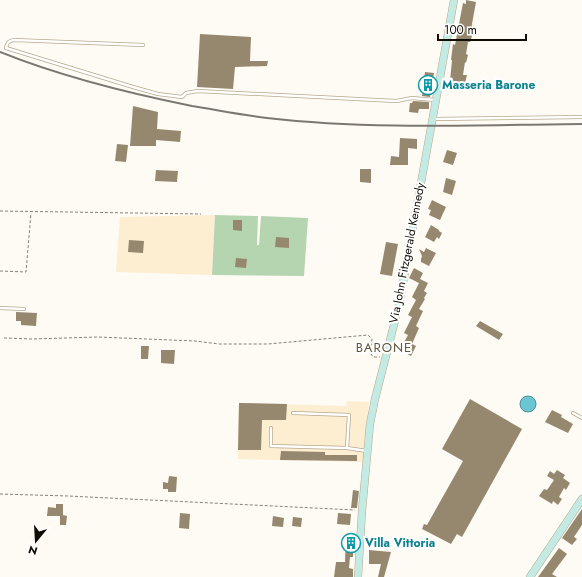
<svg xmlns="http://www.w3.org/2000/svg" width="582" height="577" font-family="Jost,sans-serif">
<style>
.built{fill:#fdedd1}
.green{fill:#b5d5b1}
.water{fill:#6bc6d4;stroke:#508e96}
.building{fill:#96886e}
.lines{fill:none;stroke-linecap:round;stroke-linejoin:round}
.lane-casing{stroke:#b7a88e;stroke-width:4}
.secondary-casing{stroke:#b7a88e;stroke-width:8}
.path{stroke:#85817a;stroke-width:1;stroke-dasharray:3 2;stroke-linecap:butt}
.lane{stroke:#fff;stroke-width:2.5}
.secondary{stroke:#c3ebe4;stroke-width:7}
.rail{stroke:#7c7871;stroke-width:2}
.labels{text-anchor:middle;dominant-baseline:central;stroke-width:4;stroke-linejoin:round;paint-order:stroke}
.culture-label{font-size:12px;font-weight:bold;fill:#0d838f;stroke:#fff;text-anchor:start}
.street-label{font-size:12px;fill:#110c04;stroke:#fff}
.neighbourhood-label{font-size:13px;letter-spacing:1px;fill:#62553c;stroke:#fff}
</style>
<rect width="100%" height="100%" fill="#fefbf5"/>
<!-- built -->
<path class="built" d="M215,215L212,275L116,272L120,217Z
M347,401L369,402L363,462L238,459L239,403L346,406Z"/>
<!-- green -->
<path class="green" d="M215,215L258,216L257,245H259L261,216L308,218L304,276L212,275Z"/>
<!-- water -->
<path class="water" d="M520 404a8 8 0 1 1 16 0a8 8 0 1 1-16 0Z"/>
<!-- building -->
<path class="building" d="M466,0L476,2L470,35H472L471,40L470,42H468L466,54L468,55L466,63L465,62L463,75H467L465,83L450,81L452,60H451L453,44L455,45L463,3L466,4Z
M200,34L251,37L250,61H268L267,66L235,67L233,89L197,87Z
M425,72L434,73L430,97L422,96Z
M413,101L429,102V109H419L418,113L409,112L410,103H412Z
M133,106L158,112L157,129L181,131L180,142L156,140V146H130Z
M400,138L417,139V149L408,148V165H390L391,156L399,157Z
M117,144L128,145L126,162L115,161Z
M447,150L457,153L453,165L443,162Z
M360,169H371V183L360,182Z
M156,170L178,171L177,182L155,181Z
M446,178L456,181L452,195L443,192Z
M432,200L446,207L440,220L429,215L431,210L428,209Z
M233,220H242V231L233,230Z
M431,225L439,230V231L442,233L439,239L437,237L434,242L425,237Z
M276,237L289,238V248L275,247Z
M129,240L144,241L143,253L128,252Z
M386,242L398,244L392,276L380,274Z
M426,248L436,253L429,266L421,262V259L422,256L419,249L424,252Z
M236,258L247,259L246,268L235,267Z
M414,268L423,273L420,279L428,283L424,291L427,293L424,298L425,299L419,309L423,311L416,326L419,328L412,344L416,346L411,356L400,350L408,335L404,333L412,317L408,315L416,300L412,297L419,283L409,278Z
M16,312L37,313L36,326L21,325V321H16Z
M480,321L503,334L499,340L476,326Z
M141,346H149L148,359H141Z
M161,350H175L174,364L161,363Z
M470,399L522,429L462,537L457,534L451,544L426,531L422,529L424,524L427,525L463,461L442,449Z
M239,403L287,404L286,420H262L261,450H238Z
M552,410L562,415L561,417L573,424L568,433L545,422Z
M281,451L325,452V455H357V461L280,460Z
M557,470L565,475L563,478L570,483L566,490L564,488L559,497L562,499L558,505L553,501L552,504L539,496L544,489L547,490L554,480L547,476L550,471L554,474Z
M169,476L177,477L176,492H168V489H163V482L168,483Z
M353,490L359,491L357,508H351Z
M56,504H63V515L67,516L66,525H60V516H47L48,507L56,508Z
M582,509V525L574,537L577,539L572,545L562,538Z
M180,513L190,514L189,529L179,528Z
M338,513L351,514L350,525L337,524Z
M273,516L284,518L283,527L272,526Z
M293,517L302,518L301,527L292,526Z
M346,535L356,536L355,552H353V557H350L349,568L353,569V577H334L336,562H345Z
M559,548L567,554L552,574L557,577H538Z
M369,550L391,552L384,577H378L381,564H369Z"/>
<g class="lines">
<defs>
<path id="lane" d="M143,45L14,40C8,41 7,43 6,48L133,87L158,94L182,97L186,93L198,91L396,101L412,98L435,100
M434,119L582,117
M0,308L24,309
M293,413L349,415L347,448
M573,413L582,418
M271,428V446L347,448L367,451"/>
<path id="secondary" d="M358,577L362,511L370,424L375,399L399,305L454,0
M530,577L582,499"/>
</defs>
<!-- lane casing -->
<use href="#lane" class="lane-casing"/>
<!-- secondary casing -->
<use href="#secondary" class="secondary-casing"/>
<!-- path -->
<path class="path" d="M0,211L201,214
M0,271L26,272L31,213
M4,338L32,339L98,337L195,341L219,344H268L368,335L372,339L371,354L373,357H380
M0,494L68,496L355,510"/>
<!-- lane -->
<use href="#lane" class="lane"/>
<!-- secondary -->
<use href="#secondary" class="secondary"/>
<!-- rail -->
<path class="rail" d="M0,52C62,77 127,93 192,106C217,110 242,115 267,118C372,130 477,125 582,124"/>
</g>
<!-- icons -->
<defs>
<symbol id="building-ring" viewBox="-11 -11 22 22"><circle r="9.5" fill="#fff" stroke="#0f9aa8" stroke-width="1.5"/><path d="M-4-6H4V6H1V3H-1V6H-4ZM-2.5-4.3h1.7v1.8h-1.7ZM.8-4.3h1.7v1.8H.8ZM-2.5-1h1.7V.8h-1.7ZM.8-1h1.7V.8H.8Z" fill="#0f9aa8"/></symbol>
</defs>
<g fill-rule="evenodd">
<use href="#building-ring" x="417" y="74" width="22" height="22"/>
<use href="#building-ring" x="340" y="532" width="22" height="22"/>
</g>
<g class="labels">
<!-- culture labels -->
<g class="culture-label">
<text x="442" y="85">Masseria Barone</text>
<text x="365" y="543">Villa Vittoria</text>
</g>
<!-- street labels -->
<g class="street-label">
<text transform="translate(407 253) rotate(-79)">Via John Fitzgerald Kennedy</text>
</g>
<!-- neighbourhood labels -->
<g class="neighbourhood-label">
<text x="384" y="347">BARONE</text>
</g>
</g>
<!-- north arrow -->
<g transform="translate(36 541) rotate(198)" stroke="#ffffff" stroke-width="3" paint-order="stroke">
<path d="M0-3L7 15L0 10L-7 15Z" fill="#110c04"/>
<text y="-6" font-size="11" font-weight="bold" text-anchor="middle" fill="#110c04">N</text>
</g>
<!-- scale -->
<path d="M438 34v6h88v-6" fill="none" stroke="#110c04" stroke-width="2"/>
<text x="444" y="34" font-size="12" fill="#110c04" stroke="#ffffff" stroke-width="3" paint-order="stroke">100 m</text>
</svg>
